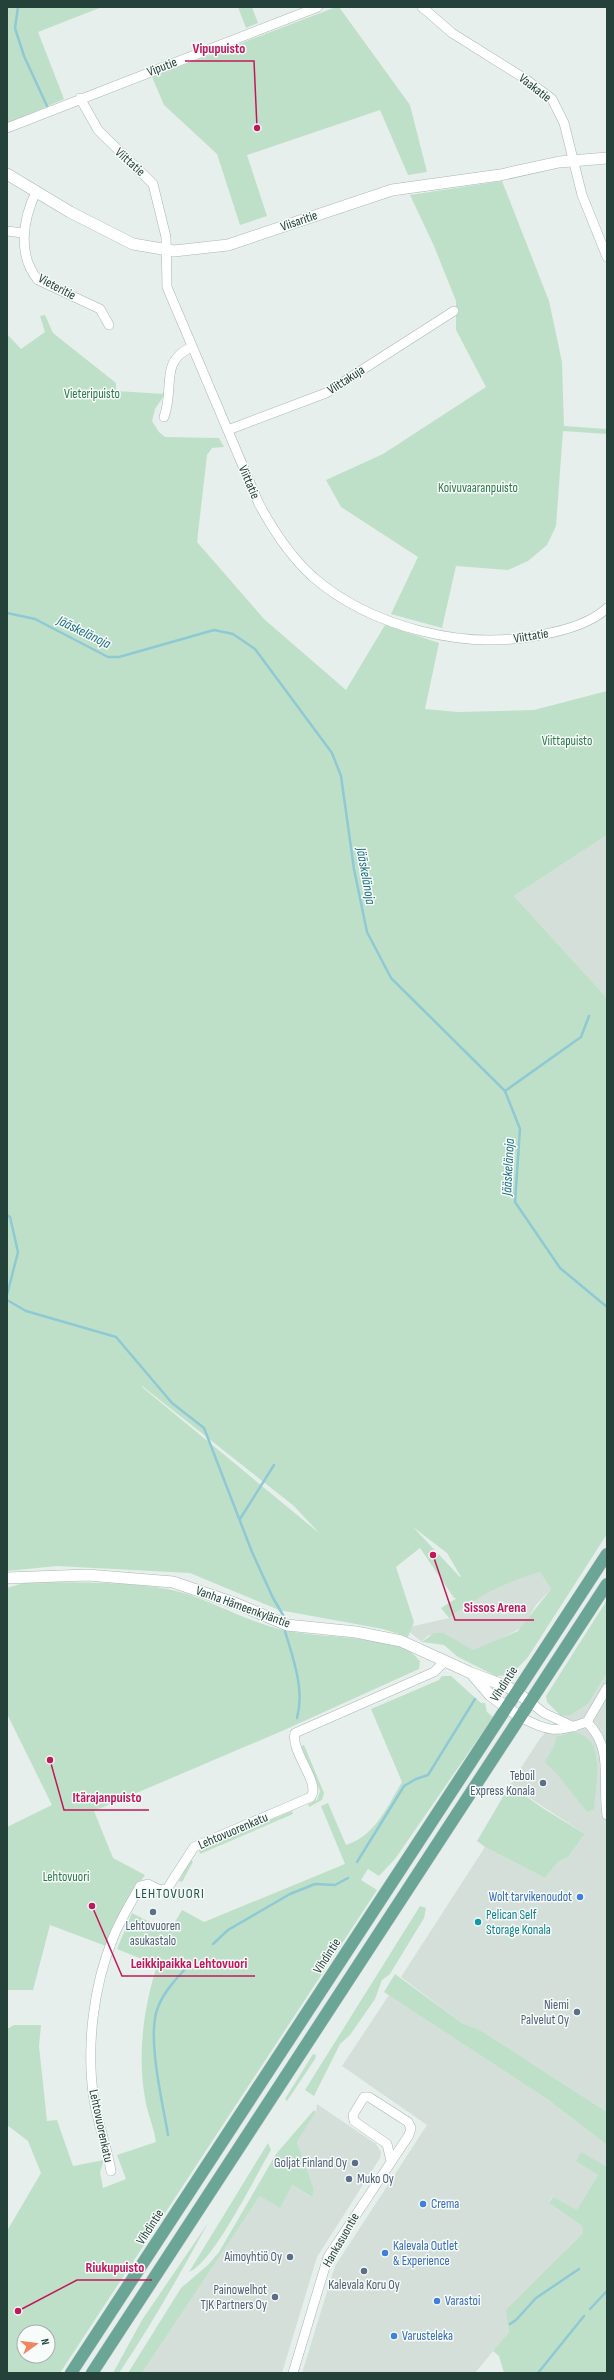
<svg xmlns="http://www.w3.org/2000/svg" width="614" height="2380" font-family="'Sofia Sans Condensed',sans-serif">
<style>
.built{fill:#d4dfda}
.green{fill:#bfe0c8;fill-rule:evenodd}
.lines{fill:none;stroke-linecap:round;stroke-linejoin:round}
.stream{stroke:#8ec9d4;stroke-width:2.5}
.minor-casing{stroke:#a8b8b2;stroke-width:10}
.tertiary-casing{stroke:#a8b8b2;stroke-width:12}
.primary-casing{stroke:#c2cac8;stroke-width:13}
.minor{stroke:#fff;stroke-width:9}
.tertiary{stroke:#fff;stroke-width:11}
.primary{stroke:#6aa596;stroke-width:12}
.service-dot{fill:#5c6f8a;stroke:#f7fbf9;stroke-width:1.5}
.shop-dot{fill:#3f7fe0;stroke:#f7fbf9;stroke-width:1.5}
.culture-dot{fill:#0f9aa8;stroke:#f7fbf9;stroke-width:1.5}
.labels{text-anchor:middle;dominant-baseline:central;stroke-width:3;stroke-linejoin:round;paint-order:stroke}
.street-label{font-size:13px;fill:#24423a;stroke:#f7fbf9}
.park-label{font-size:13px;fill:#2d7a4b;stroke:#f7fbf9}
.service-label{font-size:13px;fill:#4e5e75;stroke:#f7fbf9;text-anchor:end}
.shop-label{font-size:13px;fill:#366cbe;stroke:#f7fbf9;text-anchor:start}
.culture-label{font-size:13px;fill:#0d838f;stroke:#f7fbf9;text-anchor:start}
.water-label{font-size:14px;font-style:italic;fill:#1c6f80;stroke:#f7fbf9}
.neighbourhood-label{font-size:14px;letter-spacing:1px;fill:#1f5548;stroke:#f7fbf9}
.leader{fill:none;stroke:#c2185b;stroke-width:1.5}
.callout-dot{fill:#c2185b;stroke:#f7fbf9;stroke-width:1.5}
.callout-label{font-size:14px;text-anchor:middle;font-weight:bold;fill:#c2185b;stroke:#f7fbf9;stroke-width:3;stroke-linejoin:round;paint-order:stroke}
</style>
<rect width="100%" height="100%" fill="#e6efeb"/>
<!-- built -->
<path class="built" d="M607,835V998L514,896Z
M540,1571L551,1589L536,1605L523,1627L492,1643L473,1651L444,1633L427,1636L422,1642L405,1628L449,1618L474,1599L497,1586Z
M607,1673V2112L480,2030L462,2023L401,1977L485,1847L545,1878L558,1862L568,1857L585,1834L510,1785L539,1740L560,1715H571L588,1704Z
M389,1995L547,2099L607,2145V2167L598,2175L577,2211L552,2197L549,2203L582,2226L583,2233L507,2310L509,2332L475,2373H302L335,2266L427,2125L342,2066Z
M317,2104L376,2144L381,2152L380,2158L317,2257L282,2373H142L260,2196L292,2185L311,2197L314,2189L297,2142L316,2112Z"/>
<!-- green -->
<path class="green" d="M7,7H102L38,32L64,99L7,124Z
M238,7H252L258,23L246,28Z
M336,7H339L410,105L427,172L408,175L380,110L247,155L267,216L240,225L217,154L164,105L152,77Z
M502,181L549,301L562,362L564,426L607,429V434L563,431L556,526L547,545L528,561L508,570L456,566L442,628L391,614L418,557L341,507L326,480L383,454L486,387L456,330V301L434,246L410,195Z
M45,315L53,333L116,383V391L165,394L155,409L152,421L159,432L165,437L219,438L224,447L212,448L207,455L197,542L264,619L346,690L385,625L439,643L425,709L458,712L534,710L607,691V835L514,896L607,998V1534L528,1657L511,1675L496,1676L458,1657L444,1645L422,1642L434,1633H444L473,1650L518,1631L551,1589L540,1572C505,1582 478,1596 449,1618L441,1608L457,1598H454L420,1548L396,1567L414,1622L408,1637L383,1629L279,1610L190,1573L57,1566L7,1571V334L21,349L45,332L40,316ZM142,1386L294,1506L319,1533L142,1387ZM413,1527L447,1553L461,1577H460Z
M27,1582C74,1583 139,1580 184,1593C219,1604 253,1625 289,1631C325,1638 373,1636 406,1649C411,1651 416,1657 420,1661L419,1669L282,1731L94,1811L113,1858L145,1875L130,1896L106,1946L50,1925L33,1990H7V1827L52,1805L7,1714V1588Z
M607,1600V1673L588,1704L571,1715H560L547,1702L546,1696Z
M442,1676H451L481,1703H485L487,1712L493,1717L395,1859L379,1876L368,1869L361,1880L377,1890L60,2373H7V2231L41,2173L28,2141L7,2125V2029L14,2025H41L39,2046L47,2121L57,2120L73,2166L104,2160L100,2172L103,2188L126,2179L117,2155L156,2142C154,2127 147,2113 145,2098C137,2053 144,2007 157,1965L117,1949L132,1913L169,1932L182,1910L204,1922L345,1864L321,1806L328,1803L346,1845C375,1836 387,1807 402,1782L371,1709L439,1680ZM24,2332H48V2356H24Z
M573,1732C608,1737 595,1785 594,1810L587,1812L557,1774L545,1762L555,1744L556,1737Z
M304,1745L324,1793L322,1800L309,1807L308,1804L317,1800L320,1791L301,1746Z
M510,1785L544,1809L585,1834L568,1857L558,1862L545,1878L485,1847L477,1841Z
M292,1811L293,1814L200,1854L199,1850Z
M191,1860L193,1862L182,1882L179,1881Z
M420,1906L426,1908L424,1918L390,1974L382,1980L375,1999L350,2035L340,2044L314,2096L305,2090Z
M395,1974L462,2023L480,2030L607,2112V2145L547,2099L384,1992Z
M313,2054L316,2055L315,2059L287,2101L285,2099Z
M314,2110L316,2112L297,2142L314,2189L312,2197L292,2185L280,2208L260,2196L142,2373H128L181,2288L208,2265L219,2252L276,2154Z
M268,2143L271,2150C256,2175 213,2263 189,2272Z
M581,2152L607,2167V2373H504L499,2356L493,2351L509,2332L506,2310L583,2233L582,2226L549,2203L553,2197L577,2210L598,2175L576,2161Z
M208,2223C180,2274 152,2324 119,2373H113L142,2320Z"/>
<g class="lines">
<!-- stream -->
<path class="stream" d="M18,7L15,28L24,56L47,106
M7,613L35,619L108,657H119L214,630L233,634L255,649L332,753L341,776L354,869L367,932L391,978L505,1091L520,1129L515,1202L560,1268L607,1307
M505,1091L581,1037L589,1016
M7,1215L10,1217L18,1252L7,1295
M7,1300L26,1311L116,1337L172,1403L204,1428L252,1552L273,1598L283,1615
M240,1519L274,1465
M285,1631C293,1659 305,1689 297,1718
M357,1862L404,1786L416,1779L428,1775L475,1699
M213,1944L228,1930L290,1894L315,1884L335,1885L348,1878
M168,2135C163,2104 146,2036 158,2007C164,1992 175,1980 186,1968
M590,2309L607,2291
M510,2324L516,2320L536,2298L579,2269
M538,2373L584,2316"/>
<defs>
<path id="minor" d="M422,7L452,33L527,80L552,99L564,123L582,195L607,257
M80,98L98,130L153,184L166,237L167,287L259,504C273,530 291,557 313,577C371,627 465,651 540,635C563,631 590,624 607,608
M7,128L318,7
M36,192C23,219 17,255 38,280L100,309L109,325
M7,231L23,233
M164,417C175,387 159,361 192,347
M228,430L326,393L454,311
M530,1702L544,1713L574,1727
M520,1717C550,1732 555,1733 587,1722C614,1749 602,1781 607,1815
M587,1722L607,1688
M111,2171C107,2147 98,2124 94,2100C86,2048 93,1987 113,1938C120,1920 131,1903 140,1886L148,1884L160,1890L167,1889L194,1847L311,1797C321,1783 290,1751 295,1733L434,1672L445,1661
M293,2373L328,2257L409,2135L411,2128L408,2122L369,2097H364L353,2115L354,2121L387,2144L391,2161"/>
<path id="tertiary" d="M7,174L70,212L133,244L174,251L228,245L392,190L500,175L559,162L607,158
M7,1578L87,1575L173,1582L237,1604L287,1625L356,1632L401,1641L471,1673L508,1687L530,1702
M472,1674L490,1695L520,1717"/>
<path id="primary" d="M71,2373L607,1554
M92,2373L607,1584"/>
</defs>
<!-- minor casing -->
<use href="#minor" class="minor-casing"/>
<!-- tertiary casing -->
<use href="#tertiary" class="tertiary-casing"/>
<!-- primary casing -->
<use href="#primary" class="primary-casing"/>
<!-- minor -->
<use href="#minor" class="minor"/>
<!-- tertiary -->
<use href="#tertiary" class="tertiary"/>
<!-- primary -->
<use href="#primary" class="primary"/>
</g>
<!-- markers -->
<g class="service-dot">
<circle cx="543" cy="1783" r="4"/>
<circle cx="153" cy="1912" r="4"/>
<circle cx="577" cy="2012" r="4"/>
<circle cx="355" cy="2163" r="4"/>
<circle cx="349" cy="2179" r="4"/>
<circle cx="290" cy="2257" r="4"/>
<circle cx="364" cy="2271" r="4"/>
<circle cx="275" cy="2297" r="4"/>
</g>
<g class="shop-dot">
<circle cx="580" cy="1897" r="4"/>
<circle cx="423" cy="2204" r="4"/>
<circle cx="385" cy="2253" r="4"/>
<circle cx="437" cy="2301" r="4"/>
<circle cx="394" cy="2336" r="4"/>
</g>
<circle class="culture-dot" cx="478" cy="1922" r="4"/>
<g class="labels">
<!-- street labels -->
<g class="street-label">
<text transform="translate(162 67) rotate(-21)">Viputie</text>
<text transform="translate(535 88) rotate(38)">Vaakatie</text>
<text transform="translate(130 162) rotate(42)">Viittatie</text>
<text transform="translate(299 221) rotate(-19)">Viisaritie</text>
<text transform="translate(57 287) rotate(28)">Vieteritie</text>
<text transform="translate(346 380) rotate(-33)">Viittakuja</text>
<text transform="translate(249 482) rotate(67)">Viittatie</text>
<text transform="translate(531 636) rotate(-9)">Viittatie</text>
<text transform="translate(243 1607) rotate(20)">Vanha Hämeenkyläntie</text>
<text transform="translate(504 1684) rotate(-57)">Vihdintie</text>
<text transform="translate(233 1831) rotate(-23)">Lehtovuorenkatu</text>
<text transform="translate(327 1956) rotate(-57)">Vihdintie</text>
<text transform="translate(101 2126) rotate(78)">Lehtovuorenkatu</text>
<text transform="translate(150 2227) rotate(-57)">Vihdintie</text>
<text transform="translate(341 2240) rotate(-60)">Hankasuontie</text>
</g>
<!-- park labels -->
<g class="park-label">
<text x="92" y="394">Vieteripuisto</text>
<text x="478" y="488">Koivuvaaranpuisto</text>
<text x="567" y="741">Viittapuisto</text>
<text x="66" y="1877">Lehtovuori</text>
</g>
<!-- service labels -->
<g class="service-label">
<text x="535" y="1776">Teboil<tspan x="535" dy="15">Express Konala</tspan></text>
<text x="153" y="1926" text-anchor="middle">Lehtovuoren<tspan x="153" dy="15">asukastalo</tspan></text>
<text x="569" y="2005">Niemi<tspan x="569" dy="15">Palvelut Oy</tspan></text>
<text x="347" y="2163">Goljat Finland Oy</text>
<text x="357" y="2179" text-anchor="start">Muko Oy</text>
<text x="282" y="2257">Aimoyhtiö Oy</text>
<text x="364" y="2285" text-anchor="middle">Kalevala Koru Oy</text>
<text x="267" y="2290">Painowelhot<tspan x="267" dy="15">TJK Partners Oy</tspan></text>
</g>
<!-- shop labels -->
<g class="shop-label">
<text x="572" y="1897" text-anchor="end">Wolt tarvikenoudot</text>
<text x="431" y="2204">Crema</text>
<text x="393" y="2246">Kalevala Outlet<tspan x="393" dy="15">&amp; Experience</tspan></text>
<text x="445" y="2301">Varastoi</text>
<text x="402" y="2336">Varusteleka</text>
</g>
<!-- culture labels -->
<g class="culture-label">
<text x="486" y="1915">Pelican Self<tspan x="486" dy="15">Storage Konala</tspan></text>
</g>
<!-- water labels -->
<g class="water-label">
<text transform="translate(84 632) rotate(26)">Jääskelänoja</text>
<text transform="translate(366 876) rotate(80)">Jääskelänoja</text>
<text transform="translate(508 1167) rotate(-87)">Jääskelänoja</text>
</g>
<!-- neighbourhood labels -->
<g class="neighbourhood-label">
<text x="170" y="1893">LEHTOVUORI</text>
</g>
</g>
<!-- callouts -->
<path class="leader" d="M257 128L254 61H185M433 1555L455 1620H534M50 1760L64 1810H149M92 1906L122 1976H255M18 2311L77 2280H152"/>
<g class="callout-dot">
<circle cx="257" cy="128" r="4"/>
<circle cx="433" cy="1555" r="4"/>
<circle cx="50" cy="1760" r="4"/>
<circle cx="92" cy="1906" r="4"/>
<circle cx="18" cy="2311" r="4"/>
</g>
<g class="callout-label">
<text x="219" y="53">Vipupuisto</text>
<text x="495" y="1612">Sissos Arena</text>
<text x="107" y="1802">Itärajanpuisto</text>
<text x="189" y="1968">Leikkipaikka Lehtovuori</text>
<text x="115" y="2272">Riukupuisto</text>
</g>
<!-- border -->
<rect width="614" height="2380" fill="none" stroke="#24423a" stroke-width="16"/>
<!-- north arrow -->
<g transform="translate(36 2344) rotate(76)"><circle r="19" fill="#f7fbf9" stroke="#a3b1ad"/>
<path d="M0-3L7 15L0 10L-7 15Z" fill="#f4845f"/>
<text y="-6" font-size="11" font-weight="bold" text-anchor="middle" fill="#24423a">N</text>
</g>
</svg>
